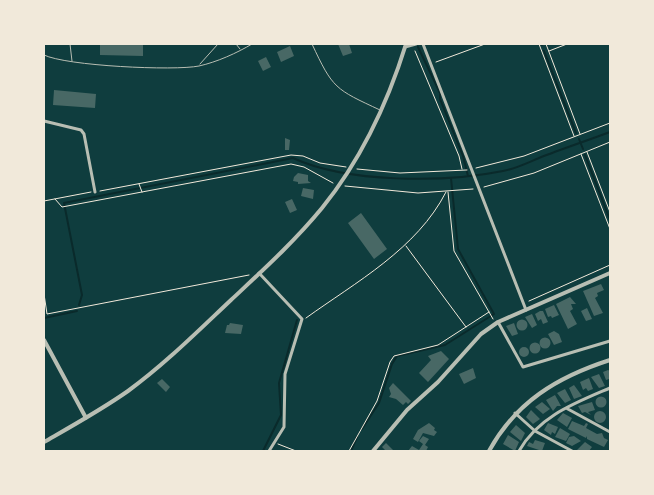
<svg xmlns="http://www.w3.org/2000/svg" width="654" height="495" font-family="'Crimson Pro',serif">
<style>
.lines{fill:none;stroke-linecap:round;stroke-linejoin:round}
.stream{stroke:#0a2a2b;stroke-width:2}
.building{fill:#486865}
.path{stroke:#f1e9da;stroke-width:1}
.service{stroke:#b8beb3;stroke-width:1}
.minor{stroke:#b8beb3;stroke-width:3}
.tertiary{stroke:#b8beb3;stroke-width:4}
</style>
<rect width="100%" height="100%" fill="#0f3d3e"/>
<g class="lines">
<!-- stream -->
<path class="stream" d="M542,44V45
M418,47L440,93V99L463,156L468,176
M544,51L576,133
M579,139L583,149
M585,155L610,220
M79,305L82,295L64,203L293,158C347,183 444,183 503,171C515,169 527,163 539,158C562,149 586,141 610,132
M44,318L77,311
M362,429L379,403L392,364L397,356L445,345L494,314L458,249L451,178
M263,451L281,415L279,383L297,320
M351,451L357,437"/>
</g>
<!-- building -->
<path class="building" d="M100,44H143V56L100,55Z
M338,44H349L352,53L343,56Z
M290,46L294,56L281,62L277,52Z
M266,57L271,67L263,71L258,61Z
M54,90L96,94L95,108L53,105Z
M285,138L290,140L289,150H285Z
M298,173L308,175V181L311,183L298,184V182L293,181L294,177Z
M303,188L314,190L313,199L301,196Z
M292,199L297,210L290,213L285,202Z
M361,213L387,249L374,259L348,223Z
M601,284L604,290L597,293L598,296L595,298L603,313L594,316L583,291Z
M570,297L576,304H571L573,309L570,311L577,324L568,329L556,304Z
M554,305L559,315L552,318L551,316L548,317L545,309Z
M587,308L592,319L586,321L581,311Z
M540,311H543L548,322L543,324L541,319L538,321L535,314Z
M532,314L537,325L532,328L525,317Z
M516.5 325a5.5 5.5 0 1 1 11 0a5.5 5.5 0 1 1-11 0Z
M230,323L243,325L241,334L225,333L227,325H229Z
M514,323L518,334L512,336L506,326Z
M554,331L559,334L562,342L554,345L548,334Z
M539.5 343a5.5 5.5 0 1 1 11 0a5.5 5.5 0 1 1-11 0Z
M529.5 348a5.5 5.5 0 1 1 11 0a5.5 5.5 0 1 1-11 0Z
M519 352a5 5 0 1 1 10 0a5 5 0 1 1-10 0Z
M441,351L449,359L428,382L419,373L431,360L428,356Z
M473,368L476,378L464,384L459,374Z
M608,370L610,371V383H609V379L606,380L603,372Z
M599,374L605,386L599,388L591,377Z
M589,378L593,389L588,391L586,388L583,390L580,382Z
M162,379L170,387L166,392L157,383Z
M393,383L411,401L408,404L406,402L403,405L396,399L389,397L391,394L389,388Z
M574,385L582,396L574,399L569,388Z
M565,389L571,400L565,403L557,393Z
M555,395L561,406H557L553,411L546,400Z
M595.5 402a5.5 5.5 0 1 1 11 0a5.5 5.5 0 1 1-11 0Z
M542,402L550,409L543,414L535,407Z
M592,402L595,410L588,412L591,415L585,412L582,413L578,406Z
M531,410L540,419L533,424L526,417Z
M594 417a6 6 0 1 1 12 0a6 6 0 1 1-12 0Z
M563,413L572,418L567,427L557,420Z
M572,421L584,426L586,423L588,424L586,428L597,434L602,433L604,438L608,440L604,447L587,439V436L586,438L568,429Z
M429,423L435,428L434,430L437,432L434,436L423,433L418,442L413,439L418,430Z
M548,423L558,427L555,434L552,432L551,435L544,430Z
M516,425L525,433L521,441L510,432Z
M560,428L570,434L566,441L555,437Z
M508,435L519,442L515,451L503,444Z
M423,436L429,439L425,445L428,447L426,451H408L412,446L419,450L423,444L419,441Z
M574,436L581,441L572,446L566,443L569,437Z
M535,440L545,443L542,451L527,446L529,442L533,444Z
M585,442L592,447L589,451L577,450Z
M386,443L394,451H386L382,447Z"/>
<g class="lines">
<!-- path -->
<path class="path" d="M539,44L574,136
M546,44L580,134
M415,51L459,156L462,169
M549,51L567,44
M436,62L485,44
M587,152L610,212
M581,154L610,229
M476,168L524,156L610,123
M357,169L400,173L467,170
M139,184L142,192
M345,186L418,193L473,189
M484,187L534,173L610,142
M100,191L291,155L303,156L320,163L346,167
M448,192L454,251L493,319
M55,199L62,207L291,164L304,167L333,183
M44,201L91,192
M406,246L466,327
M44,294L47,314L249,275
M529,301L610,265
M306,318C356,282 417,249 446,192
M278,444L296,451
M349,451L377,401L390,362L394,356L438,345L489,312"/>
<!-- service -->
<path class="service" d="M70,44L72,61
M236,44L240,49
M312,44C333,89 335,89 380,110
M44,55C66,66 174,71 199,66C217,62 237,53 252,44
M200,64L218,44"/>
<!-- minor -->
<path class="minor" d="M423,44L526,310
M405,47L416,44
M44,121L81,130L84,134L95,192
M259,273L302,319L285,374L284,427L269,451
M498,322L523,367L610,341
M566,408L610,432
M515,413L535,431L572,451
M519,451C539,416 575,403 610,388"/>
<!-- tertiary -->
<path class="tertiary" d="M44,340L86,418
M44,442C72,426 101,410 128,391C165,364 198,331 231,300C262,271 294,242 322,208C360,161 388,102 406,44
M373,451L407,410L438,382L481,334L498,322L610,273
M489,451C516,402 557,377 610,360"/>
</g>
<!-- border -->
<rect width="654" height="495" fill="none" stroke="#f1e9da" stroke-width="90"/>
</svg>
